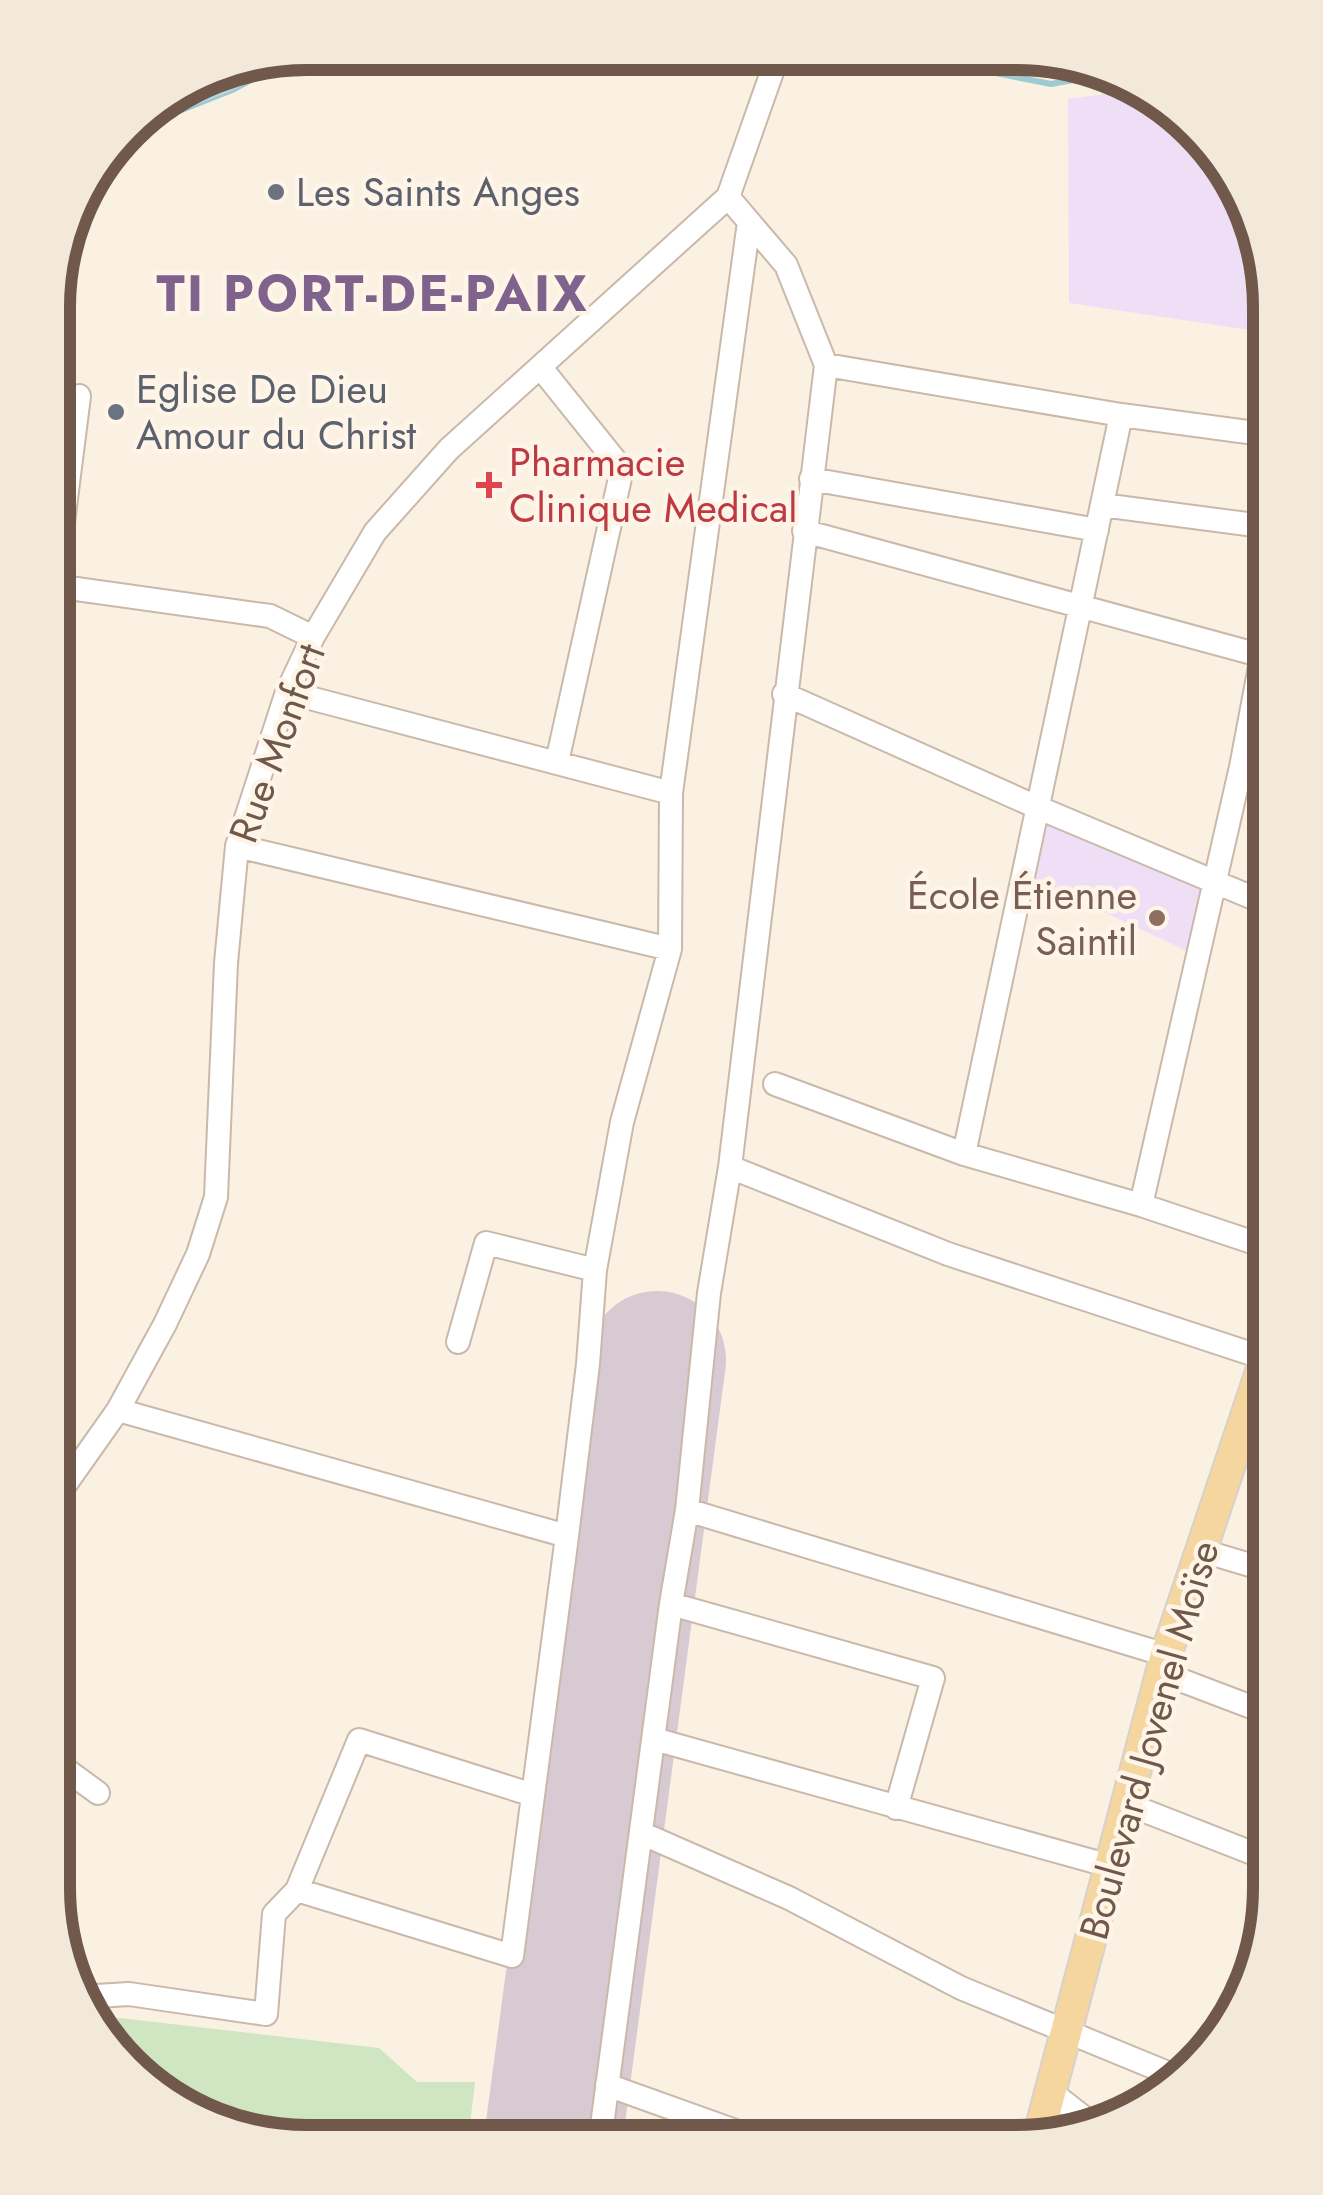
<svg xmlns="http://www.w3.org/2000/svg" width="1323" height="2195" font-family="Jost,sans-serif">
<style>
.education{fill:#eedff6}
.green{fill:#d0e6c2}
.water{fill:#b9dbe2;stroke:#a0cad3;stroke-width:2.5}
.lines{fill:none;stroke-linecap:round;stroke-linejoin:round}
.stream{stroke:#a0cad3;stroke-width:6}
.runway{stroke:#d7cad2;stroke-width:138}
.minor-casing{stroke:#cab9aa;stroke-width:26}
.major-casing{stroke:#d7d1cd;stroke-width:34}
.minor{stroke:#fff;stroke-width:22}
.major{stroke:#f5d69f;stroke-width:30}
.worship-dot{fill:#6b7280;stroke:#fef5e8;stroke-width:4}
.health-dot{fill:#e0444e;stroke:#fef5e8;stroke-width:4}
.education-dot{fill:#8d6e63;stroke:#fef5e8;stroke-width:4}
.labels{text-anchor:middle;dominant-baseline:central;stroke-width:9;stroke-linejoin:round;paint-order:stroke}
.worship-label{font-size:40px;fill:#5b616d;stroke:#fef5e8;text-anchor:start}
.health-label{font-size:40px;fill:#be3a42;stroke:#fef5e8;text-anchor:start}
.street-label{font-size:40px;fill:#70594b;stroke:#fef5e8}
.education-label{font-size:40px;fill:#785e54;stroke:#fef5e8;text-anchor:end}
.district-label{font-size:50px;font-weight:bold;letter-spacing:2.5px;fill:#7f638c;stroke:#fef5e8}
.rim{fill:none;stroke:#70594b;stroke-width:12}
</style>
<rect width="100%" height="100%" fill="#faf1e2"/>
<!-- education -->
<path class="education" d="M1133,90L1184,115L1251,210L1270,307V333L1069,303L1068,99Z
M1047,821L1207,888L1189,952L1036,880Z"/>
<!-- green -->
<path class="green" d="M94,2015L379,2048L417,2082H475L468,2141L273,2140L151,2090Z"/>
<!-- water -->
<path class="water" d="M306,53L234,91L136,130H128L139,116L210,72Z"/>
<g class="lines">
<!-- stream -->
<path class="stream" d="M909,56L1051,84L1101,75"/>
<!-- runway -->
<path class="runway" d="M553,2141L657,1360"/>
<defs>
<path id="minor" d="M826,365L1121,415L1270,435
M541,368L622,469L557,762
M79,396L55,586L270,616L313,637
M811,479L1097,530
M1102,505L1270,527
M804,531L1270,658
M287,692L671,793
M784,694L1039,808L1270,905
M237,846L670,949
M775,1084L964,1154L1141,1205L1270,1248
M964,1154L1121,415
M730,1167L948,1254L1270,1360
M1141,1205L1241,767L1262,656L1270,631
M458,1342L486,1243L595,1270
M118,1410L567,1536L588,1364L595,1270L622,1122L670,949L671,793L749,222
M53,1502L118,1410L165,1324L198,1254L216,1197L226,963L237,846L287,692L313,637L375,532L449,449L728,197L778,55
M687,1510L1166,1655
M1203,1551L1270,1571
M671,1604L933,1678L896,1808
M1162,1673L1270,1714
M654,1739L1110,1866
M53,1760L98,1793
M1127,1804L1270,1860
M641,1833L789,1898L961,1988L1175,2076
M297,1890L512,1956L567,1536
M80,1997L129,1994L266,2014L274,1914L297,1890L359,1740L533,1795
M607,2085L766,2142
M1051,2092L1096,2127
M600,2141L671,1604L687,1510L709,1293L730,1167L826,365L786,265L728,197"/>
<path id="major" d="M1038,2138L1166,1655L1270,1345"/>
</defs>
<!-- minor casing -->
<use href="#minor" class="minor-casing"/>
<!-- major casing -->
<use href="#major" class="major-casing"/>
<!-- minor -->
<use href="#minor" class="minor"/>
<!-- major -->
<use href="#major" class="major"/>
</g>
<!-- markers -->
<g class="worship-dot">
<circle cx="276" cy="192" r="10"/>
<circle cx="116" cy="412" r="10"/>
</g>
<path class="health-dot" d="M484 470h10v10h10v10h-10v10h-10v-10h-10v-10h10z"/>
<circle class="education-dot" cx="1157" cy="918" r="10"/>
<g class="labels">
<!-- worship labels -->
<g class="worship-label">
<text x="296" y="192">Les Saints Anges</text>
<text x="136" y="389">Eglise De Dieu<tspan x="136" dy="46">Amour du Christ</tspan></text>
</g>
<!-- health labels -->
<g class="health-label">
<text x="509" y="462">Pharmacie<tspan x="509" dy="46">Clinique Medical</tspan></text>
</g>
<!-- street labels -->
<g class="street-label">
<text transform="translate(277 743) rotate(-70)">Rue Monfort</text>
<text transform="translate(1149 1740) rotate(-74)">Boulevard Jovenel Moïse</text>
</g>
<!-- education labels -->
<g class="education-label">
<text x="1137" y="895">École Étienne<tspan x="1137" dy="46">Saintil</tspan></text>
</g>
<!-- district labels -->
<g class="district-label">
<text x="373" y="293">TI PORT-DE-PAIX</text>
</g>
</g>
<!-- crop -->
<path d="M0 0H1323V2195H0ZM307 70H1016A237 237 0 0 1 1253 307V1888A237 237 0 0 1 1016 2125H307A237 237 0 0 1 70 1888V307A237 237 0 0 1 307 70Z" fill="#f3e9db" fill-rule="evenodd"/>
<path class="rim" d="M307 70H1016A237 237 0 0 1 1253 307V1888A237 237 0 0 1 1016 2125H307A237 237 0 0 1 70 1888V307A237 237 0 0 1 307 70Z"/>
</svg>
